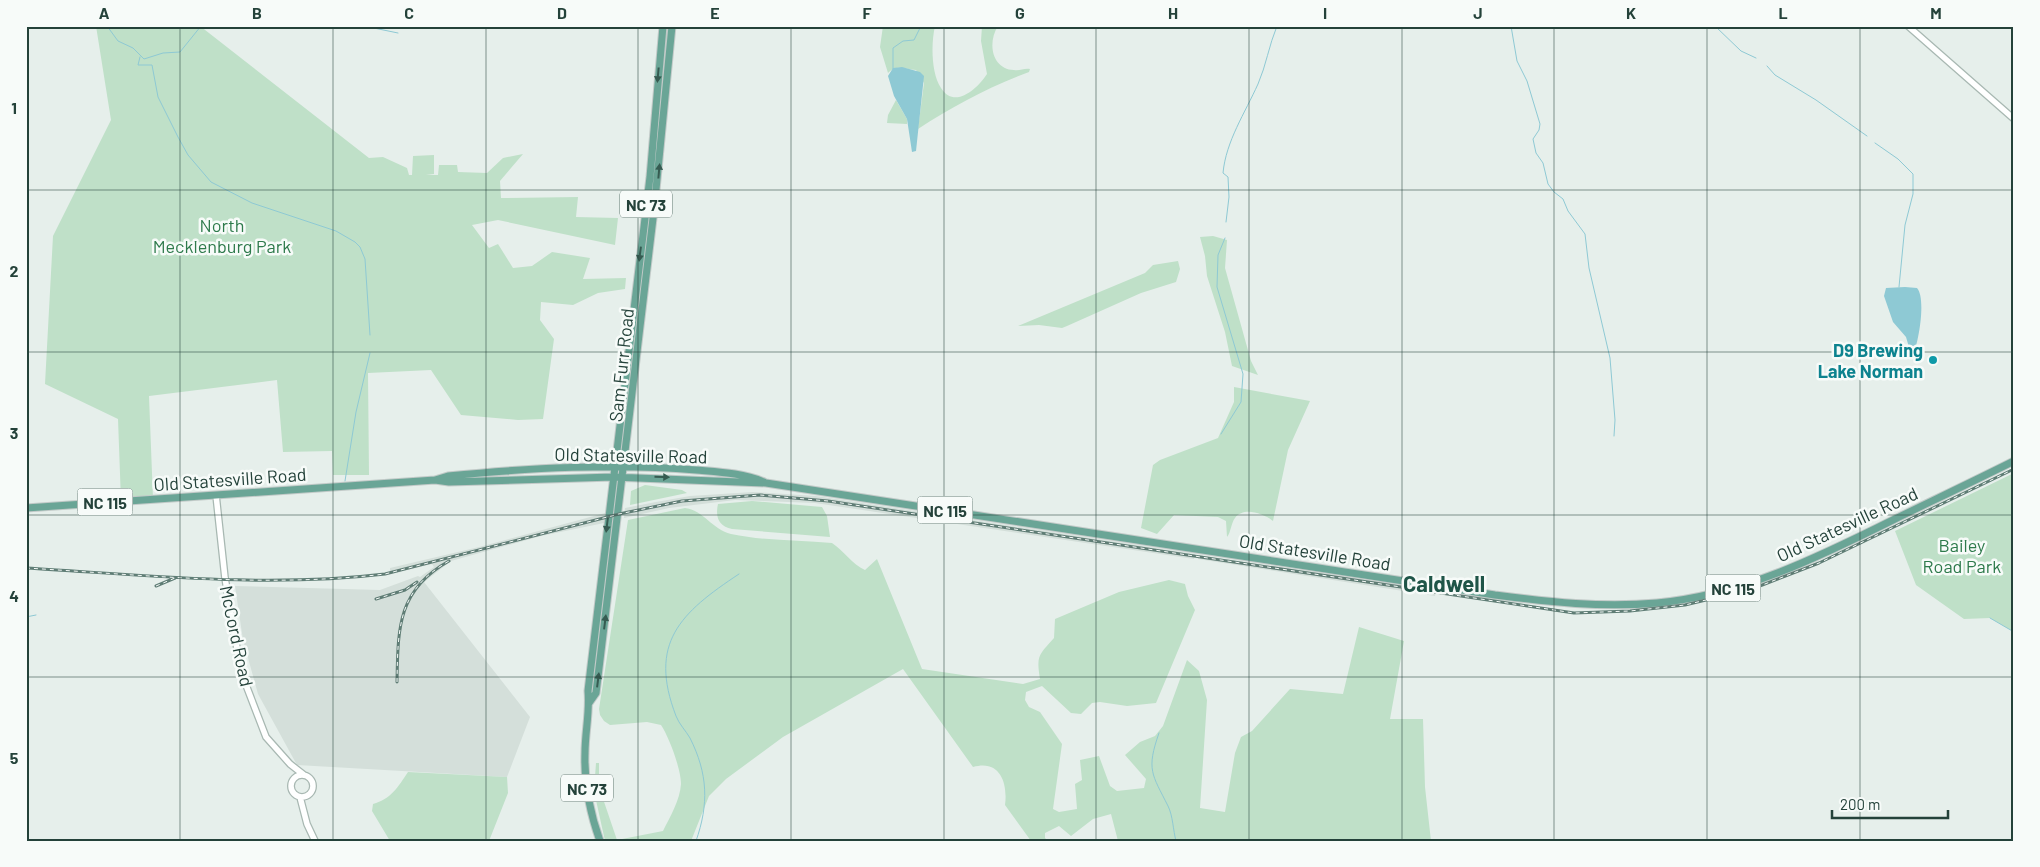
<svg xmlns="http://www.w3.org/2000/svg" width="2040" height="867" font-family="Barlow,sans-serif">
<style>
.built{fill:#d4dfda}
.green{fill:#bfe0c8}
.water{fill:#8ec9d4}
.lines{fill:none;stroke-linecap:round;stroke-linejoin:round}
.stream{stroke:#8ec9d4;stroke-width:1}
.tertiary-casing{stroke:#a8b8b2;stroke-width:8}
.primary-casing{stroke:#c2cac8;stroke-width:9}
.tertiary{stroke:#fff;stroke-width:5.5}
.primary{stroke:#6aa596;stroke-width:7}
.rail-casing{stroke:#5f7d75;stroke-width:3}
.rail{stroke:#f7fbf9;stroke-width:1;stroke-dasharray:4;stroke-linecap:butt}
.oneway{fill:#365b51}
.grid{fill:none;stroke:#24423a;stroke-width:1;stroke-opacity:0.55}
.culture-dot{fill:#0f9aa8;stroke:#f7fbf9;stroke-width:2}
.labels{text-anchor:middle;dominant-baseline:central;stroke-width:5;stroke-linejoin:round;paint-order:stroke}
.shield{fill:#f7fbf9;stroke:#637a73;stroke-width:1}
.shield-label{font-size:16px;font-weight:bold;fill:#24423a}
.park-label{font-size:18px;fill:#2d7a4b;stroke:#f7fbf9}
.culture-label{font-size:18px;font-weight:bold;fill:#0d838f;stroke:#f7fbf9;text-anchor:end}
.street-label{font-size:18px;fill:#24423a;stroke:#f7fbf9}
.district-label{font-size:22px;font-weight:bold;fill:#1f5548;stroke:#f7fbf9}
.neatline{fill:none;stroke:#24423a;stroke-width:2}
.grid-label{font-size:16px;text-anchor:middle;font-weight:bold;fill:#24423a}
</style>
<rect width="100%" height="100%" fill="#e6efeb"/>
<!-- built -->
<path class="built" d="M753,492L816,496L1195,554L1194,559L815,503L735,500L669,508L624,518L625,508L656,502L690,496Z
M605,513L604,523L541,536L451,561L424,582L530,717L507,777L297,765L258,694L243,640L235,586L380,590L418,576L420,577L434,567L432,564L390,574V568L479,547Z
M1199,555L1436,590L1435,596L1198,559Z"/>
<!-- green -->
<path class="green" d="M96,26H200L369,158L383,157L407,168L409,175H412L413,156L434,155V174L426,175H438L439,165H457L458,172L487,173L503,158L523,154L500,181L501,198L578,197L576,217L618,218L615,245L498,220L472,225L489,248L498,244L513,268L532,266L552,252L590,258L583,279L626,278L625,289L598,293L573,305L541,302L540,320L554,339L543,419L518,420L461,415L431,370L368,373L369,475H333L332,451L283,452L277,380L149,396L153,499L121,501L118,419L45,384L53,236L111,120Z
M883,26H935C931,43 931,73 941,88C955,110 978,88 987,74L981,41L982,26H998C987,43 992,69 1014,70C1020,71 1024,68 1030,69L1029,72C989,87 953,106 918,129L924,83L916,70C905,69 896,64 888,73L880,47Z
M896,100L907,119V124L887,123L888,115Z
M1213,236L1227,240L1225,268L1251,361L1258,375L1232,366L1225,332L1207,276L1205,256L1200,237Z
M1178,261L1180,269L1176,282L1141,293L1067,326L1062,328L1039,325L1018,326L1145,273L1153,265Z
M1234,387L1310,401L1288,450L1273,521C1264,514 1244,506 1235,518C1231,523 1231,532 1227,537L1226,521L1218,517L1174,515L1157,534L1141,528L1153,465L1160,460L1218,438L1234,402Z
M2014,473V632L1990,618L1964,619L1916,585L1895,531Z
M645,485L682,490L687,493L630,505L631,491Z
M752,501L822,507L827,516L830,537L732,529C719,526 715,518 718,504Z
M685,508C703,510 713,530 731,534C764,541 799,540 832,543C844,551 852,564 865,570L877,559L922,669L1023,684L1040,679C1036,655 1039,655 1054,638L1055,619L1119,592L1169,580L1185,584L1188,596L1195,610L1156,703L1127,706L1100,702L1092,703L1081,714L1071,713L1042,686L1026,692L1025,700L1029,707L1040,712L1062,744L1053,809L1059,812L1077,809L1075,784L1082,780L1080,760L1099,756L1110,786L1117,791L1144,788L1146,779L1125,755L1140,742L1155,736L1163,726L1187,660L1199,671L1207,700L1200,808L1225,812L1235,753L1241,737L1252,731L1290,689L1343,694L1359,627L1404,641L1390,719H1423L1425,787L1431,841H1118L1111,814L1093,819L1071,836L1059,826L1045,833V838L1048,841H1031L1005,805C1008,783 1000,759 973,767L903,669L783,737L726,779L709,796L691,841H605L594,791L596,763H599V787L617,840L663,831C670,817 680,800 681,784C681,769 669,737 661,725L647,722L610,725L604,721L600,715L599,709L628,520Z
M408,772L507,777L508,793L489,841H390L372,811L373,804C391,799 398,787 408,772Z"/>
<!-- water -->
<path class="water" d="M902,67L920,72L924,76L916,151L912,152L907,119L894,96L888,76L893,68Z
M1905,287L1917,288C1926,298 1919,340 1914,352L1911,354L1906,337L1893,322L1884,296L1886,288Z"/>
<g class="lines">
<!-- stream -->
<path class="stream" d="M107,26L118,41L133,48L144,59L163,53L180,52L201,26
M364,26L398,33
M1511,26L1517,61L1527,81L1540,124L1539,130L1533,139L1536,153L1543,163L1548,184L1554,192L1563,199L1568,211L1585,234L1589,268L1610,358L1615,420L1614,436
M1715,26L1741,51L1756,58
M140,57L138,65H152L158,97L178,137L188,155L211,182L252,203L336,231L355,242L360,247L365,259L370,335
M1767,66L1775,75L1816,100L1867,136
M893,69V48L903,41L914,40L921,26
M1875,143L1898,159L1913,174V194L1905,225L1899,287
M1226,222L1229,197L1228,177L1223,173C1226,141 1245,113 1258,84C1266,66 1269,45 1277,26
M1221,434L1241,402L1243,374L1217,287L1218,255L1225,238
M345,481L356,412L370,353
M26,617L36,615
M1990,618L2014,632
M1159,733C1146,770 1152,774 1168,806C1173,816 1173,830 1176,841
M696,841C709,804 708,774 690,738C686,731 679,724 676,716C648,643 680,613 739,574"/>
<defs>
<path id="tertiary" d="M1908,26L2014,119
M216,495L225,578L241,672L266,737L290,764L304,775
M291 786a11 11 0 1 1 22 0a11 11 0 1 1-22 0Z
M300,797L307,824L315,841"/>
<path id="primary" d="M435,480L449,482L613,477L766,483L1495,595C1549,602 1602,608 1657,603C1742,595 1819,557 1895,519C1934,500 1974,481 2014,461
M26,508L435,480L448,476C530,468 614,463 696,470C718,472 743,473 764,482
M589,703L596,693L654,210L672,26
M600,841C590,813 584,782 585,753C585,732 590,712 588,691L650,177L663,26"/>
</defs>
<!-- tertiary casing -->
<use href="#tertiary" class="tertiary-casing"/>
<!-- primary casing -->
<use href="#primary" class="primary-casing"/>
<!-- tertiary -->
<use href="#tertiary" class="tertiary"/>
<!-- primary -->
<use href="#primary" class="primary"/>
<defs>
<path id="rail" d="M26,568C145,575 267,588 385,574L619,514L682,501L760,495L828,501L1574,613L1630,611L1685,605L1752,589L1819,563L2014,469
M156,586L175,578
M376,599L405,590L417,582
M397,682C398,629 397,590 449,561"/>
</defs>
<!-- rail casing -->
<use href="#rail" class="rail-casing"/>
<!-- rail -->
<use href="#rail" class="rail"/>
</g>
<!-- one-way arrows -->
<defs><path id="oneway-solid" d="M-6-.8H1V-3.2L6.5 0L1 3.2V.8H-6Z" transform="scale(1.25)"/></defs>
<g class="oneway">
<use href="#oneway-solid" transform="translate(658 75) rotate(95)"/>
<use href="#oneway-solid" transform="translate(659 171) rotate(-85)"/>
<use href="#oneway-solid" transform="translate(640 254) rotate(97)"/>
<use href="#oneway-solid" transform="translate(662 477) rotate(1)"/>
<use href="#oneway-solid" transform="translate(607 525) rotate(97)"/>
<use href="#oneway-solid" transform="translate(605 622) rotate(-83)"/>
<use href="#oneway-solid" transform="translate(598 680) rotate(-83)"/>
</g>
<!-- grid -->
<path class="grid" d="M180,26V841M333,26V841M486,26V841M638,26V841M791,26V841M944,26V841M1096,26V841M1249,26V841M1402,26V841M1554,26V841M1707,26V841M1860,26V841M26,190H2014M26,352H2014M26,515H2014M26,677H2014"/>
<!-- markers -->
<circle class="culture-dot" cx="1933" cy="360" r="5"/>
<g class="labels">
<!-- shield labels -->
<g class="shield">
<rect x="620" y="190.5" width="52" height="27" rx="4"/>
<rect x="77.5" y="488.5" width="55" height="27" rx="4"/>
<rect x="917.5" y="496.5" width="55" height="27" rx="4"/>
<rect x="1705.5" y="574.5" width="55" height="27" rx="4"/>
<rect x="561" y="774.5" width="52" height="27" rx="4"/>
</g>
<g class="shield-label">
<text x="646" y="204">NC 73</text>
<text x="105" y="502">NC 115</text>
<text x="945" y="510">NC 115</text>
<text x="1733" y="588">NC 115</text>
<text x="587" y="788">NC 73</text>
</g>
<!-- park labels -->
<g class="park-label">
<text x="222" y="225">North<tspan x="222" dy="21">Mecklenburg Park</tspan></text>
<text x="1962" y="545">Bailey<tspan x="1962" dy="21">Road Park</tspan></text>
</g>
<!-- culture labels -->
<g class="culture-label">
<text x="1923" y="350">D9 Brewing<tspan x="1923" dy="21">Lake Norman</tspan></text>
</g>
<!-- street labels -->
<g class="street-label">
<text transform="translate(621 365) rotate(-84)">Sam Furr Road</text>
<text transform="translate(631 455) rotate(1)">Old Statesville Road</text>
<text transform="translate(230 479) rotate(-4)">Old Statesville Road</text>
<text transform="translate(1847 524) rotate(-25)">Old Statesville Road</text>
<text transform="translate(1315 552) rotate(9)">Old Statesville Road</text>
<text transform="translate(237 636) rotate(78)">McCord Road</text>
</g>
<!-- district labels -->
<g class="district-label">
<text x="1444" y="583">Caldwell</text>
</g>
</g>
<!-- border -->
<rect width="2040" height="867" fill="none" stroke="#f7fbf9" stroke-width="55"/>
<!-- scale -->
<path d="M1832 810v8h116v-8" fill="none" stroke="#24423a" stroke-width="2.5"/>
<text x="1840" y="810" font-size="15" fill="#24423a" stroke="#f7fbf9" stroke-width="4" paint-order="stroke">200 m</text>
<rect x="28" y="28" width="1984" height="812" class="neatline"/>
<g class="grid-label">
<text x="104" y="19">A</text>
<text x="257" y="19">B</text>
<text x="409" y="19">C</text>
<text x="562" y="19">D</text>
<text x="715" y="19">E</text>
<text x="867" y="19">F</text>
<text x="1020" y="19">G</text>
<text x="1173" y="19">H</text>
<text x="1325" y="19">I</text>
<text x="1478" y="19">J</text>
<text x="1631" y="19">K</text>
<text x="1783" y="19">L</text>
<text x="1936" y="19">M</text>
<text x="14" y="114">1</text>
<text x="14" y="277">2</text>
<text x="14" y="439">3</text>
<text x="14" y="602">4</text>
<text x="14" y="764">5</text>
</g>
</svg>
